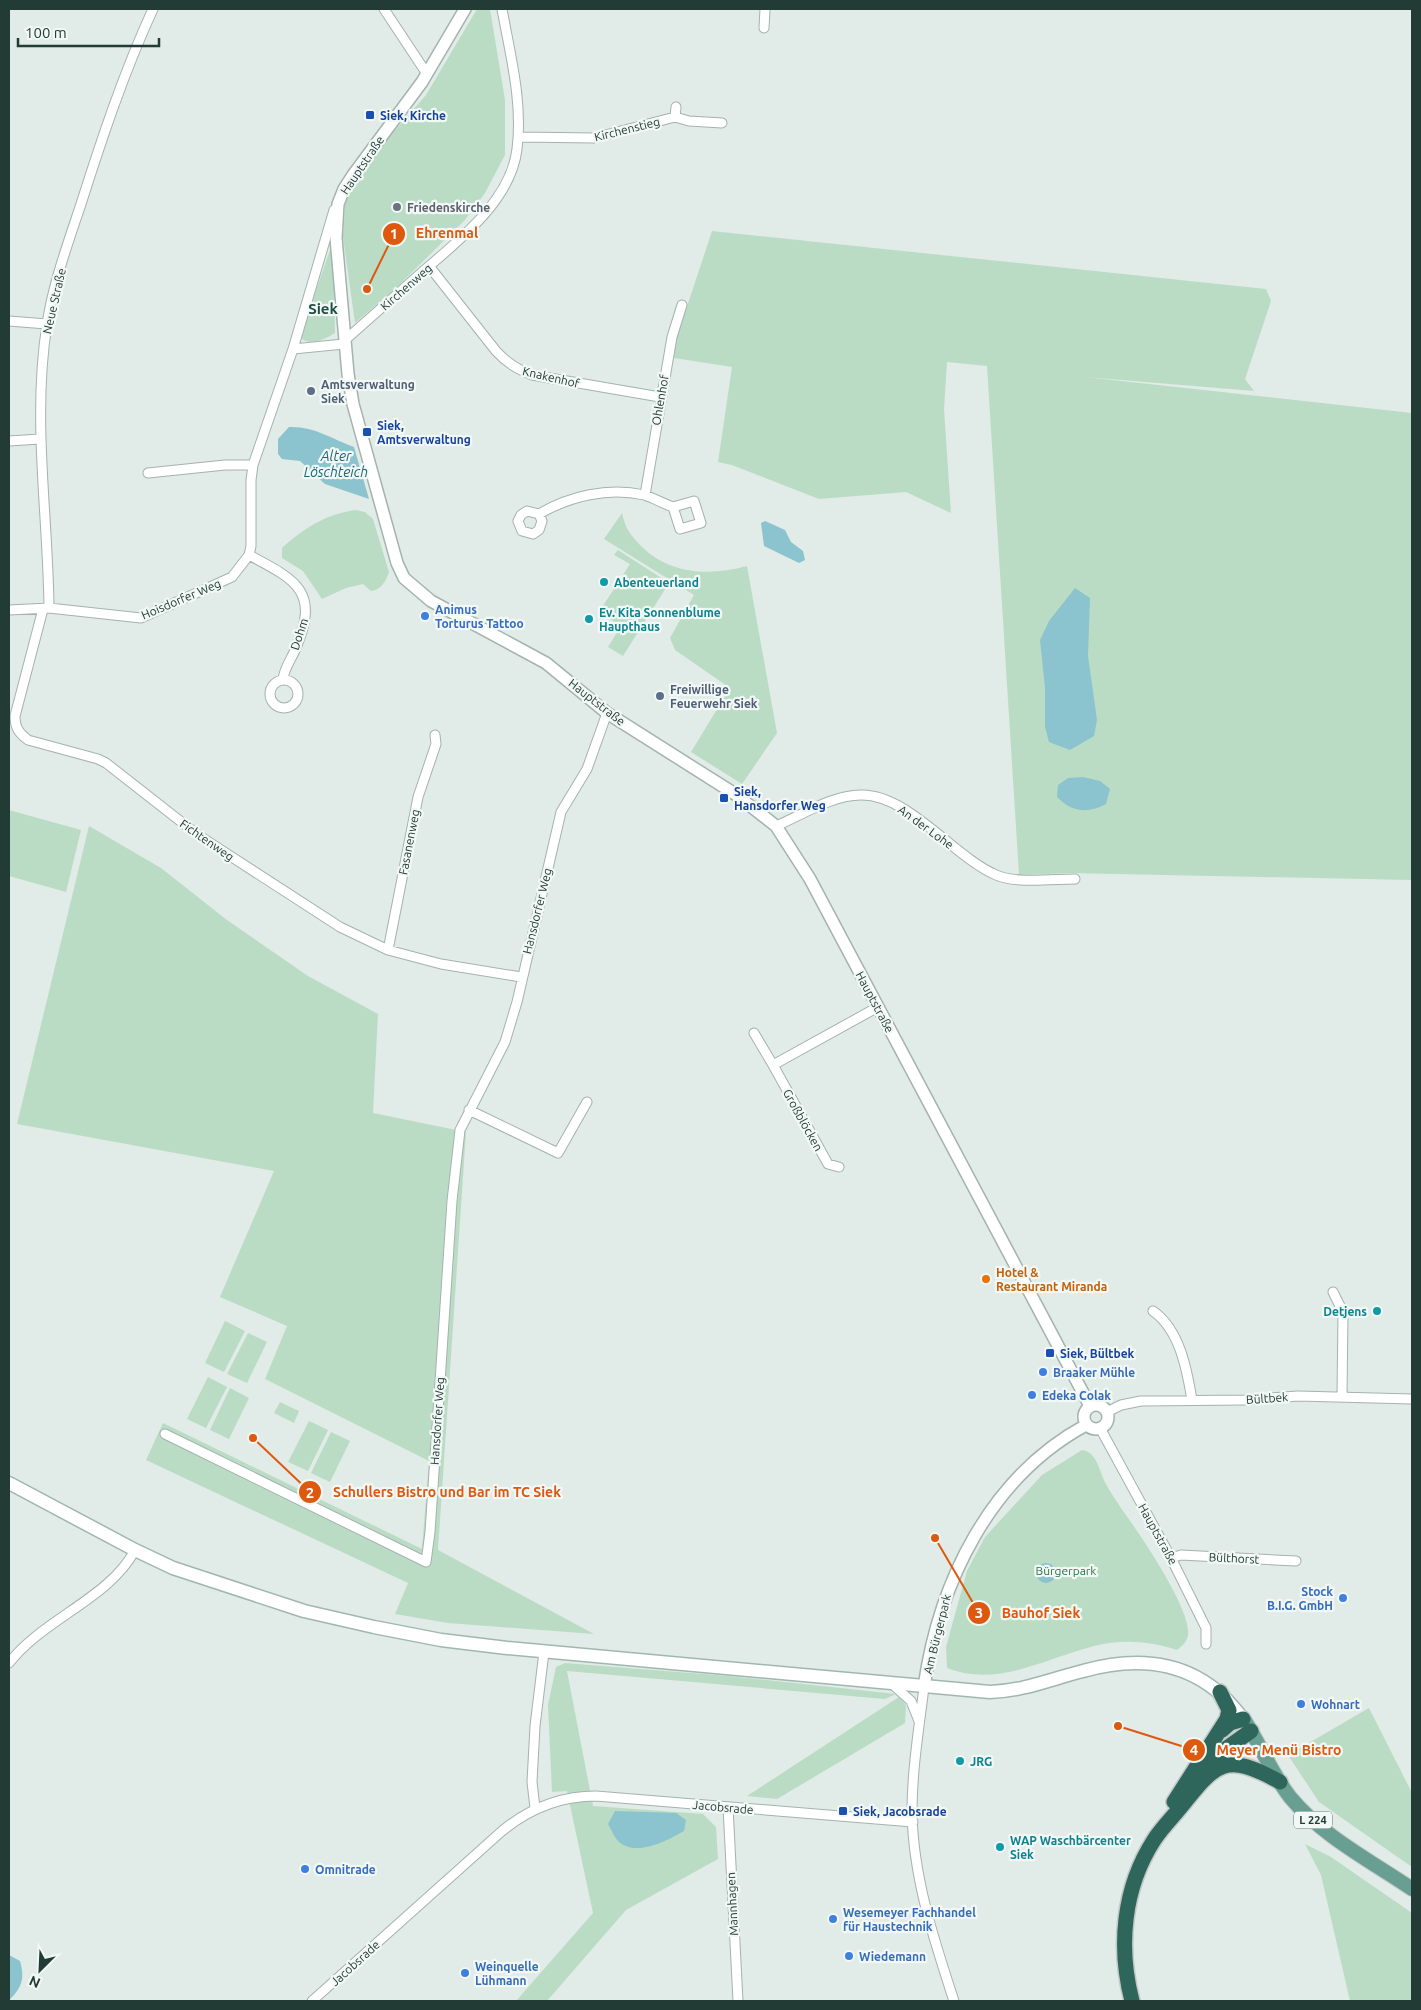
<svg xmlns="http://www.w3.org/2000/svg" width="1421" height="2010" font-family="Ubuntu,sans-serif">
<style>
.green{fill:#bbdcc4}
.water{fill:#8bc3ce}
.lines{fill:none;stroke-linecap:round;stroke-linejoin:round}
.minor-casing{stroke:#a4b3ae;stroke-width:11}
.tertiary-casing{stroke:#a4b3ae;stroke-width:14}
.secondary-casing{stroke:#a0b7af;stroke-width:15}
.primary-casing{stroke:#c1c8c6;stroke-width:16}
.motorway-casing{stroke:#c1c8c6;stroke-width:18}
.minor{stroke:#fff;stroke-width:9}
.tertiary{stroke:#fff;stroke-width:11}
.secondary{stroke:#fff;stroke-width:12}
.primary{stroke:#689f92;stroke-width:14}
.motorway{stroke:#2f665c;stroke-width:15}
.transit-dot{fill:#1a4fb4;stroke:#f2f8f5;stroke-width:2}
.worship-dot{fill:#6b7280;stroke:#f2f8f5;stroke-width:2}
.service-dot{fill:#5c6f8a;stroke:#f2f8f5;stroke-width:2}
.culture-dot{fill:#0f9aa8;stroke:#f2f8f5;stroke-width:2}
.shop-dot{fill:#3f7fe0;stroke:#f2f8f5;stroke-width:2}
.food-dot{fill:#e8710a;stroke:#f2f8f5;stroke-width:2}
.labels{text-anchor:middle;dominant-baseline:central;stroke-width:4.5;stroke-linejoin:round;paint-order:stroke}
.shield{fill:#f2f8f5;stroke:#60746f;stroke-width:1}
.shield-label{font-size:11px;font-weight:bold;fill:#223b35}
.transit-label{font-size:12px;font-weight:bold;fill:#164399;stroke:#f2f8f5;text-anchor:start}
.street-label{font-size:12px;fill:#223b35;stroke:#f2f8f5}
.worship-label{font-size:12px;font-weight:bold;fill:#5b616d;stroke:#f2f8f5;text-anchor:start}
.service-label{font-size:12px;font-weight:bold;fill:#4e5e75;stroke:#f2f8f5;text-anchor:start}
.culture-label{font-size:12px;font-weight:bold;fill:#0d838f;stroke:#f2f8f5;text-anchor:start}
.shop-label{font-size:12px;font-weight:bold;fill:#366cbe;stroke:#f2f8f5;text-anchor:start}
.food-label{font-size:12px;font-weight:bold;fill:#c56008;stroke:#f2f8f5;text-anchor:start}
.park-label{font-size:12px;fill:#2e7149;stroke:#f2f8f5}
.water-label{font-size:14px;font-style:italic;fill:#1f6575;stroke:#f2f8f5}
.quarter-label{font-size:15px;font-weight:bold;fill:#1f4d42;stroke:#f2f8f5}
.leader{fill:none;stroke:#de580e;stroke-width:2}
.callout-dot{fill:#de580e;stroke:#f2f8f5;stroke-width:2}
.mark-label{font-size:15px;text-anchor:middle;font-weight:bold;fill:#fff}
.callout-label{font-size:14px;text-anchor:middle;font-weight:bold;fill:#de580e;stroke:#f2f8f5;stroke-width:4.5;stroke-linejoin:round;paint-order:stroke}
</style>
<rect width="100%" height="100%" fill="#e1ebe7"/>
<!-- green -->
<path class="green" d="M477,9H490L505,100V155L485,193L464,221L397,287L355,323L343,237L346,192L388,138L426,95Z
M712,231L1266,289L1271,301L1245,379L1254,391L1085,377L1412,413V880L1070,873L1019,875L987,366L947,362L944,409L951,513L906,492L819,499L732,465L718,462L732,367L674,358L676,340Z
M333,241L335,333C326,339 309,347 300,337Z
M356,510L365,512L373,519L389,572C386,581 381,590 371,591L363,584L346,588L322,599L303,571L282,558V548C304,528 326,514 356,510Z
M622,513C625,528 631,536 641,546C670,575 710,576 747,566L777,733L742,784L691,752L730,688L675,650L670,638L694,595L604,539Z
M618,550L669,583L623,656L608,647L621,626L599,612L630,564L614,555Z
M9,810L81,830L66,892L9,876Z
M89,826L161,868L227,920L308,976L378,1014L373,1113L466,1132L438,1550L594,1634L448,1623L395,1614L408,1583L146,1460L163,1423L422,1549L429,1461L265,1379L287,1326L220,1297L274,1171L17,1124Z
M225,1321L245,1331L224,1372L205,1363Z
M248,1333L267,1342L247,1383L227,1374Z
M208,1377L227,1387L206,1428L187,1419Z
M230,1388L249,1398L229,1439L210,1430Z
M280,1402L299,1411L294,1423L274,1413Z
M309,1421L328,1430L308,1471L288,1462Z
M331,1432L350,1441L330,1482L311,1473Z
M1082,1450C1097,1452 1099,1470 1105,1482C1110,1492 1117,1502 1123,1511C1139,1533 1192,1610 1188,1635C1187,1642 1182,1646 1177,1650C1149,1641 1123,1639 1094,1646C1046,1658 998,1688 947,1668L946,1647L967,1571L985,1537L1042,1475Z
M565,1663L729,1676L896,1694L885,1699L567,1671L593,1806L703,1814L716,1827L718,1859L626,1910L547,2001H516L593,1913L567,1791L552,1792L548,1705L556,1667Z
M899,1697L906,1705L905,1723L777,1799L747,1796Z
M1369,1708L1412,1793V1867L1319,1802L1288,1755Z
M1305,1844L1331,1857L1412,1913V2001H1350L1321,1875Z"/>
<!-- water -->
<path class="water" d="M289,427C314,426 332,439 354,447L369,499L325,484L300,461L282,459L278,454V439Z
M765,521L785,530L791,542L803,551L805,560L799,563L764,546L761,523Z
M1075,588L1090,598L1088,656L1097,720L1094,736L1070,750L1049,742L1045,727V688L1040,640L1049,621Z
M1083,777L1100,781L1110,789L1106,804C1088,814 1071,812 1057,797L1058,785L1068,778Z
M1036 1573a10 10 0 1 1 20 0a10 10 0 1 1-20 0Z
M615,1811L676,1813L686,1820L684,1831C668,1840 636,1858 618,1841C614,1837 611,1829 608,1824Z
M9,1955L20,1961C25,1978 22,1988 9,2000Z"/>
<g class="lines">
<defs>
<path id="minor" d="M384,9L427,74
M764,28L765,9
M675,117L689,121L722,123
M518,137L594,138L675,117L676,107
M429,266L496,351C507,363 517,369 532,375L660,397
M9,321L47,324
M344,341C370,318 396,295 421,273C458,241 511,201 517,149C523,102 510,54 502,9
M293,349L334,210
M9,441L40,439
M148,473L225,465H253
M645,495L672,337L682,305
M539,514L542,521L539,530L533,534L522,531L518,521L521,515L527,511L539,514C570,496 608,487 644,495C654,498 664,504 673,507L680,529L701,523L694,501L673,507
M249,555C296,580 320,591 296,648C292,658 283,670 283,680
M49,608C48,513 32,419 47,324C53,284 68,243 81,204C102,138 124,72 153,9
M43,609L15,716C15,728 19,733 28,740L98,759L106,763L198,835L340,927L388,950L441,964L521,977
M9,610L49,608L141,618L232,577L249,555L251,546V480L253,465L293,349L344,344
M270 694a14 14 0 1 1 28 0a14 14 0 1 1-28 0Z
M776,826C802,815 832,795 861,795C908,794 954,857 996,875C1016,884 1054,879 1075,879
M388,950L418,797L436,744L435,735
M754,1033L773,1065L878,1007
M773,1065L828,1164L839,1167
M469,1110L558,1153L587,1102
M1333,1292L1343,1312L1342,1397
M1153,1311C1180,1330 1187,1370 1192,1400
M1107,1412L1121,1405L1141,1401L1245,1400L1298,1396L1412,1399
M1100,1428L1171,1558L1206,1628V1644
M165,1434L426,1562L430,1532L452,1201L460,1130L505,1042L517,1002L561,812L587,769L607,713
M1171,1558L1181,1555L1296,1561
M9,1663C43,1619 110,1598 135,1550
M892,1684L911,1701L919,1721
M924,1687C919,1728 912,1770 912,1812C913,1877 934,1940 954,2001
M728,1807L738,2001
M535,1808L532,1782L535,1726L544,1652
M312,2001L502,1831C530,1808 560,1796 596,1796L913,1822"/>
<path id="tertiary" d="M465,9L422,82L353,175L344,189L338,204L336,238L348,374L353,404L397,563L404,578L431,601L546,663L607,713L735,794L776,826L810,879L1090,1406
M1084 1417a12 12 0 1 1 24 0a12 12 0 1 1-24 0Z
M924,1687C939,1582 990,1477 1086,1425"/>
<path id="secondary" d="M9,1483L135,1550L173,1568L304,1611L374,1627L441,1640L507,1648L990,1692C1023,1691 1051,1679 1083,1671C1147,1653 1203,1664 1243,1719"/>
<path id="primary" d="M1245,1721C1261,1746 1272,1774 1290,1797C1322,1836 1371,1861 1412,1889"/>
<path id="motorway" d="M1222,1730L1230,1723L1243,1719
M1202,1769L1217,1755L1251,1731
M1174,1802L1227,1719L1229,1710L1220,1692
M1132,2001C1118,1947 1123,1888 1154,1840C1161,1829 1171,1819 1180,1808C1216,1763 1225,1751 1280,1782"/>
</defs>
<!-- minor casing -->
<use href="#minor" class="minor-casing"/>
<!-- tertiary casing -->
<use href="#tertiary" class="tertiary-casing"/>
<!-- secondary casing -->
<use href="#secondary" class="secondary-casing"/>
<!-- primary casing -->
<use href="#primary" class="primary-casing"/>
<!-- motorway casing -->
<use href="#motorway" class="motorway-casing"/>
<!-- minor -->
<use href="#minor" class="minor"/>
<!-- tertiary -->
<use href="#tertiary" class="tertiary"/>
<!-- secondary -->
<use href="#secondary" class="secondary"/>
<!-- primary -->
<use href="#primary" class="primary"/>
<!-- motorway -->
<use href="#motorway" class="motorway"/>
</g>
<!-- markers -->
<g class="transit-dot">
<rect x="365" y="110" width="10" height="10" rx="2.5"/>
<rect x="362" y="427" width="10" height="10" rx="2.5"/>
<rect x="719" y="793" width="10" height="10" rx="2.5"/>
<rect x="1045" y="1348" width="10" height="10" rx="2.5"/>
<rect x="838" y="1806" width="10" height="10" rx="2.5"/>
</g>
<circle class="worship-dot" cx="397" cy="207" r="5"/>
<g class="service-dot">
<circle cx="311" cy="391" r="5"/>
<circle cx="660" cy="696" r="5"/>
</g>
<g class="culture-dot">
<circle cx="604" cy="582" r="5"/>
<circle cx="589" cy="619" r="5"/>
<circle cx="1377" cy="1311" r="5"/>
<circle cx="960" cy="1761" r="5"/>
<circle cx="1000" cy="1847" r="5"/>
</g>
<g class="shop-dot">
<circle cx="425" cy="616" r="5"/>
<circle cx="1043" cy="1372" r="5"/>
<circle cx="1032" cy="1395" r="5"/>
<circle cx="1343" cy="1598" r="5"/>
<circle cx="1301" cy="1704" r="5"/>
<circle cx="305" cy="1869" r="5"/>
<circle cx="833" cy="1919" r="5"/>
<circle cx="849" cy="1956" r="5"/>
<circle cx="465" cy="1973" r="5"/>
</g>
<circle class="food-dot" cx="986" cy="1279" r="5"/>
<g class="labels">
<!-- shield labels -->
<rect class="shield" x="1294" y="1811.5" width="38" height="17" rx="4"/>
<g class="shield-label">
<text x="1313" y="1820">L 224</text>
</g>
<!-- transit labels -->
<g class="transit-label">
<text x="380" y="115">Siek, Kirche</text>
<text x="377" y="425">Siek,<tspan x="377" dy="14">Amtsverwaltung</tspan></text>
<text x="734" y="791">Siek,<tspan x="734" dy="14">Hansdorfer Weg</tspan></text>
<text x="1060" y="1353">Siek, Bültbek</text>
<text x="853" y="1811">Siek, Jacobsrade</text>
</g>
<!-- street labels -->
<g class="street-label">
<text transform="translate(627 129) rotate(-14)">Kirchenstieg</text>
<text transform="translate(362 165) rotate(-56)">Hauptstraße</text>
<text transform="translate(406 287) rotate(-41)">Kirchenweg</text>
<text transform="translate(54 301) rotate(-77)">Neue Straße</text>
<text transform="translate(551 377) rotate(13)">Knakenhof</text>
<text transform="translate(660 400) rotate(-80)">Ohlenhof</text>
<text transform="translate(181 599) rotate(-23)">Hoisdorfer Weg</text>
<text transform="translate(299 634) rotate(-72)">Dohm</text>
<text transform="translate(597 702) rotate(38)">Hauptstraße</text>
<text transform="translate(926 827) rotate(36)">An der Lohe</text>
<text transform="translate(207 840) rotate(35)">Fichtenweg</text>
<text transform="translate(409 842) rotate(-79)">Fasanenweg</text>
<text transform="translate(537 911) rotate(-76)">Hansdorfer Weg</text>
<text transform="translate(875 1002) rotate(62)">Hauptstraße</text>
<text transform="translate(803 1120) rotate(61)">Großblöcken</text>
<text transform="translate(1267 1398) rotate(-4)">Bültbek</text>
<text transform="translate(437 1421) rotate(-86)">Hansdorfer Weg</text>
<text transform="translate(1158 1534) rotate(61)">Hauptstraße</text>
<text transform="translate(1234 1558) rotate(3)">Bülthorst</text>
<text transform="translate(937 1634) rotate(-76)">Am Bürgerpark</text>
<text transform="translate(723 1807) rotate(5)">Jacobsrade</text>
<text transform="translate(732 1904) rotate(-93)">Mannhagen</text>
<text transform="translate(355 1963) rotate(-42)">Jacobsrade</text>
</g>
<!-- worship labels -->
<g class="worship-label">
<text x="407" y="207">Friedenskirche</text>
</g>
<!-- service labels -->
<g class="service-label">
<text x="321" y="384">Amtsverwaltung<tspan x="321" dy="14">Siek</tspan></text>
<text x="670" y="689">Freiwillige<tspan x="670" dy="14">Feuerwehr Siek</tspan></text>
</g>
<!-- culture labels -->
<g class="culture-label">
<text x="614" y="582">Abenteuerland</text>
<text x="599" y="612">Ev. Kita Sonnenblume<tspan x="599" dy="14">Haupthaus</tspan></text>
<text x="1367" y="1311" text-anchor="end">Detjens</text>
<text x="970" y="1761">JRG</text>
<text x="1010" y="1840">WAP Waschbärcenter<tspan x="1010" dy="14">Siek</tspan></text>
</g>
<!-- shop labels -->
<g class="shop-label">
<text x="435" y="609">Animus<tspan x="435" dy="14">Torturus Tattoo</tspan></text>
<text x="1053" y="1372">Braaker Mühle</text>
<text x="1042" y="1395">Edeka Colak</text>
<text x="1333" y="1591" text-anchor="end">Stock<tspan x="1333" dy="14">B.I.G. GmbH</tspan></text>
<text x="1311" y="1704">Wohnart</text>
<text x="315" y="1869">Omnitrade</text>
<text x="843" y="1912">Wesemeyer Fachhandel<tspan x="843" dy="14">für Haustechnik</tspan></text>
<text x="859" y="1956">Wiedemann</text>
<text x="475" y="1966">Weinquelle<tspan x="475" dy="14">Lühmann</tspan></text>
</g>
<!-- food labels -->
<g class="food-label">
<text x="996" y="1272">Hotel &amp;<tspan x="996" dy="14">Restaurant Miranda</tspan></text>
</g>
<!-- park labels -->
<g class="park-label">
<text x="1066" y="1570">Bürgerpark</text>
</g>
<!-- water labels -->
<g class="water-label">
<text x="336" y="456">Alter<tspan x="336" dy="16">Löschteich</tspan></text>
</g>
<!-- quarter labels -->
<g class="quarter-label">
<text x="323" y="308">Siek</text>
</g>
</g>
<!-- callouts -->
<path class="leader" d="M367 289L394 234M253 1438L310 1492M935 1538L979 1613M1118 1726L1194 1750"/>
<g class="callout-dot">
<circle cx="367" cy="289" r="5"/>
<circle cx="253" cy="1438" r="5"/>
<circle cx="935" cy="1538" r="5"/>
<circle cx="1118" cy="1726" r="5"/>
<circle cx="394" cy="234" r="12"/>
<circle cx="310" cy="1492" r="12"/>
<circle cx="979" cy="1613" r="12"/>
<circle cx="1194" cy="1750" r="12"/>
</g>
<g class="mark-label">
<text x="394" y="239">1</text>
<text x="310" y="1498">2</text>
<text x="979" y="1618">3</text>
<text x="1194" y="1755">4</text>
</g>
<g class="callout-label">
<text x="447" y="238">Ehrenmal</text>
<text x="447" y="1497">Schullers Bistro und Bar im TC Siek</text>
<text x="1041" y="1618">Bauhof Siek</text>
<text x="1279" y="1755">Meyer Menü Bistro</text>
</g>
<!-- border -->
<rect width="1421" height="2010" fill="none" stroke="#223b35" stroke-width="20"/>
<!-- north arrow -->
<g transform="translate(40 1970) rotate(204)" stroke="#f2f8f5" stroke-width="4" paint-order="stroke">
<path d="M0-4L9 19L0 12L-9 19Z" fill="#223b35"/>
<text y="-8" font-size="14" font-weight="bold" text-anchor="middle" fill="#223b35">N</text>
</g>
<!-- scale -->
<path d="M18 38v8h141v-8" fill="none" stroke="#223b35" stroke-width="2.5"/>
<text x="25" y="38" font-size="15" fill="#223b35" stroke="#f2f8f5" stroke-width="4" paint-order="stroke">100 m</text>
</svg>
